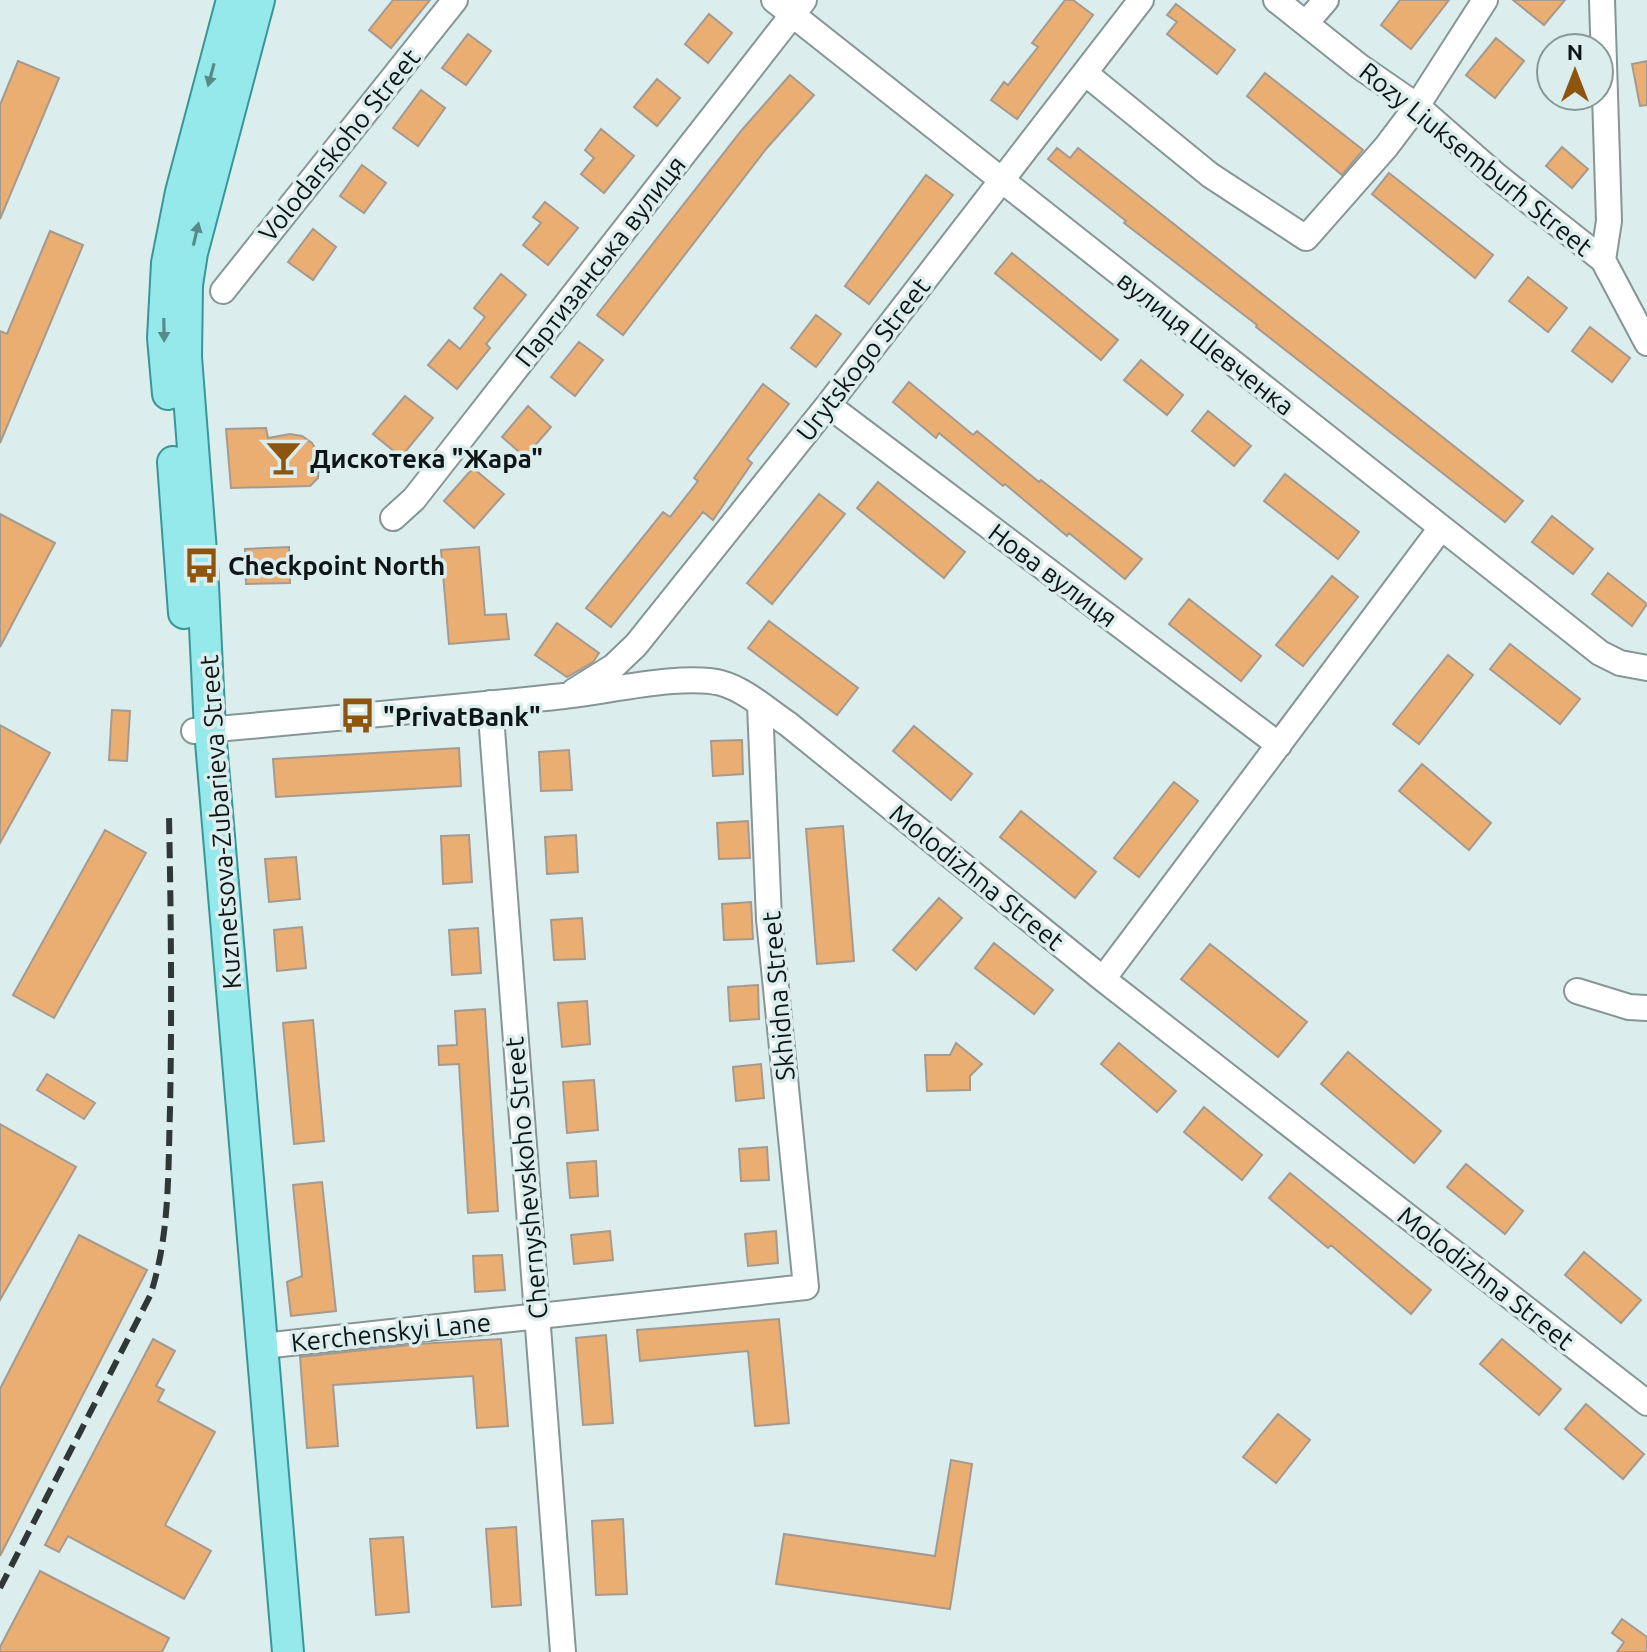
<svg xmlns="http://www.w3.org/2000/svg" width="1647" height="1652" font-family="Ubuntu,sans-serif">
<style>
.building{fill:#eaae73;stroke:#a59a90;stroke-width:2}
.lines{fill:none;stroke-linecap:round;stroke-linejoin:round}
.minor-casing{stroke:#869696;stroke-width:28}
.major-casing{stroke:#399697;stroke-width:34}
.minor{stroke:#fff;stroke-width:24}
.major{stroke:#96e9eb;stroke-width:30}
.rail{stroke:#2f3737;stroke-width:6;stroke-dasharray:16 8;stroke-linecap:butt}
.oneway{fill:#598a8b}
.labels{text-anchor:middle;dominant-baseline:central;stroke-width:7;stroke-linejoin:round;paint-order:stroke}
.street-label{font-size:26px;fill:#0f1515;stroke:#dbeded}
.poi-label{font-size:26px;font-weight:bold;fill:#0f1515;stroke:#dbeded;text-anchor:start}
</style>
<rect width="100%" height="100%" fill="#dbeded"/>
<!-- building -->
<path class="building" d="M393,0H430L391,48L369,30Z
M1065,0H1073L1093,15L1017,119L991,100L1004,82L1008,85L1038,47L1032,43Z
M1400,0H1449L1411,49L1381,25Z
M1513,0H1565L1544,25Z
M1176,4L1235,50L1217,74L1167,34L1177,22L1167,15Z
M709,14L732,33L708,63L685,44Z
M468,34L491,51L466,85L442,68Z
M1496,38L1524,61L1495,98L1466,75Z
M18,61L59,78L0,219V105Z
M1647,61V105L1640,106L1632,64Z
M1265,73L1363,150L1342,175L1247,96Z
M790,75L814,95L766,149L623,335L597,315L741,131Z
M657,79L680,98L657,126L634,107Z
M421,90L445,108L418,146L393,128Z
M601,129L634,156L604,193L581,174L594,158L585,150Z
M1562,147L1588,169L1572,188L1546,166Z
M1057,148L1070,158L1078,148L1523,501L1505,522L1256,327L1257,325L1124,223L1126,221L1048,159Z
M362,165L386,183L364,213L340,196Z
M1389,173L1493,255L1475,278L1372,194Z
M926,175L953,195L869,304L845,286Z
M545,202L578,228L548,265L523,245L541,223L533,217Z
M313,229L336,247L313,280L288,262Z
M50,231L83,245L0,443V331L7,334Z
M1012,253L1118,340L1101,360L995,273Z
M501,274L526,295L486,344L490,348L457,389L428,365L449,340L460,349L485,317L474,308Z
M1528,277L1567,308L1548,332L1509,301Z
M816,315L841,334L816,367L791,348Z
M1590,327L1630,358L1612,382L1572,351Z
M579,342L603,360L575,396L551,377Z
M1141,360L1183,395L1167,415L1124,380Z
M909,382L973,435L977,431L1039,482L1041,480L1142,559L1125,579L1069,533L1067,536L1005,484L1003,486L939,433L936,438L893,402Z
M763,384L789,404L747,459L752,463L713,520L703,512L611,627L586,608L663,512L670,517L698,481L694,478Z
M405,396L433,418L401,457L373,434Z
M528,406L551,427L525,457L502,437Z
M1208,411L1251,446L1234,466L1192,431Z
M266,428L268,438L290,434L302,436L312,443L318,453L319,466L318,478L310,486L231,488L226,429Z
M473,468L504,494L474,528L444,501Z
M1285,474L1359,532L1338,559L1264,501Z
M878,482L965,552L944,578L857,508Z
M819,494L845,514L772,604L747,583Z
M0,514L55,543L0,647Z
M1552,516L1593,549L1573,574L1532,542Z
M289,547L290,583L246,584L245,549Z
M479,547L485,615L506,614L509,639L449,644L441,550Z
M1608,573L1647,604L1632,626L1592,594Z
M1332,576L1358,597L1303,666L1276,645Z
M1189,599L1261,656L1241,681L1169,624Z
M769,621L858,688L837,715L748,648Z
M557,623L599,653L593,662L567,677L535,655Z
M1510,644L1580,699L1560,724L1490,669Z
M1448,655L1473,675L1419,744L1393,724Z
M112,710L130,711L127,761L109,760Z
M0,725L50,753L0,843Z
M914,726L972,774L951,800L893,751Z
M742,740L743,774L713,776L711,741Z
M459,748L461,786L276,797L273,759Z
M569,750L572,790L541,791L539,752Z
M1422,764L1491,823L1469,850L1399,791Z
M1174,782L1198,801L1139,877L1114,858Z
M1021,811L1096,872L1075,898L1000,837Z
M748,821L750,858L719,859L717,823Z
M843,826L854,961L817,964L806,829Z
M105,830L146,853L54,1018L13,995Z
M469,835L472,882L443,884L441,836Z
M576,835L578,872L547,874L545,837Z
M296,857L300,899L269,902L265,859Z
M939,898L962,918L916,970L893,950Z
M751,902L753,939L724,940L722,904Z
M582,918L585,959L554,960L551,920Z
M302,927L306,968L277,971L274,930Z
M478,928L481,973L452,975L449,930Z
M994,943L1053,990L1034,1014L975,968Z
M1210,944L1307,1022L1278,1057L1181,979Z
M758,985L759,1019L730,1021L728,987Z
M587,1001L590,1044L562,1047L558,1003Z
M485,1009L498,1211L468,1213L459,1064L439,1065L438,1046L457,1045L455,1011Z
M313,1020L324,1141L294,1144L283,1023Z
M956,1043L982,1064L970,1076V1090L927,1091L925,1055H950Z
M1119,1043L1176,1091L1157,1112L1101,1064Z
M1348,1052L1441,1131L1414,1163L1321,1084Z
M761,1064L764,1098L736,1101L733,1067Z
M47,1074L95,1103L84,1119L37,1090Z
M594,1080L598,1130L567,1133L563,1082Z
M1204,1107L1262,1155L1242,1180L1184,1132Z
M0,1124L76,1167L0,1300Z
M767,1147L769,1180L741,1181L739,1149Z
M596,1161L598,1196L570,1198L567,1163Z
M1466,1164L1523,1211L1505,1234L1447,1187Z
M1290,1173L1431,1290L1411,1314L1331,1245L1328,1248L1269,1198Z
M322,1182L336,1311L291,1316L287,1282L302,1276L293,1185Z
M610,1231L613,1260L574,1264L571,1235Z
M776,1231L778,1263L748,1266L745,1234Z
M79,1235L147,1270L0,1556V1389Z
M1584,1252L1641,1300L1621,1323L1565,1275Z
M502,1255L505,1290L475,1292L473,1256Z
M779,1319L789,1423L755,1426L748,1351L640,1361L637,1330Z
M606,1335L613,1423L583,1425L576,1338Z
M153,1339L175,1351L156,1386L164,1390L158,1401L215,1432L165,1525L211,1551L184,1599L68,1536L59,1552L45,1545Z
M501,1339L508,1426L477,1428L473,1376L333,1385L338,1446L307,1448L300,1357L418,1344Z
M1502,1339L1561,1389L1539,1415L1480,1364Z
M1586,1404L1644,1454L1623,1479L1565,1429Z
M1278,1414L1310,1440L1276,1483L1243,1457Z
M951,1460L972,1464L950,1609L776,1584L784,1534L935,1556Z
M623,1519L627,1594L596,1595L592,1521Z
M516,1527L521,1605L492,1607L486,1529Z
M403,1537L409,1612L376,1615L370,1539Z
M40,1571L169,1638L162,1652H0V1647Z
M1622,1619L1647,1637V1652H1617L1624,1642L1612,1633Z"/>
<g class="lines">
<defs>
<path id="minor" d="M774,0L1600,653L1620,663L1647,668
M1276,0L1359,66L1417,106L1497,176L1603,260L1647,343
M1602,0L1609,221L1603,260
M1307,22L1326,0
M1085,73L1210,175L1306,238L1386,147L1417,106L1485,0
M223,291L455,0
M828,405L1279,745
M393,518L414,499L804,0
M574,691L614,666L636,645L828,405L1141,0
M490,703L563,1652
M194,731C317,720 441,709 564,696C605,692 683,673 721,683C746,690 767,710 788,724L1103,979L1647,1403
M1103,979L1441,528
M1577,991L1629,1007L1647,1008
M263,1346L806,1287L769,919L760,705"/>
<path id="major" d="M259,0L192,253L187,285L186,357L202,565L210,730L288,1652
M168,394L163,338L167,263L181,192L232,0
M173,462L184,613"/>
</defs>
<!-- minor casing -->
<use href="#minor" class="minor-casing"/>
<!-- major casing -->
<use href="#major" class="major-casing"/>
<!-- minor -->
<use href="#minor" class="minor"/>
<!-- major -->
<use href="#major" class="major"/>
<!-- rail -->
<path class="rail" d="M0,1588L150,1296C170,1236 168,1172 170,1109C172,1012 171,915 169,817"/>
</g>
<!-- one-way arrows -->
<defs><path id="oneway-solid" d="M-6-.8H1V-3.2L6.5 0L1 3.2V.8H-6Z" transform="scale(2)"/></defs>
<g class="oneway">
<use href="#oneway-solid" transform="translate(211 75) rotate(105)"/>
<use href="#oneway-solid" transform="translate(196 234) rotate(-77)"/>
<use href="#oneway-solid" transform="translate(164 330) rotate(89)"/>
</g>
<!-- icons -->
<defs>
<symbol id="bar-bare" viewBox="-9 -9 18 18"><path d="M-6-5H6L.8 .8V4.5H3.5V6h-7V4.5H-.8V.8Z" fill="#8d550d" stroke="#dbeded" stroke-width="2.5" paint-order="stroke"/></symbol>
<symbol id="bus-bare" viewBox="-9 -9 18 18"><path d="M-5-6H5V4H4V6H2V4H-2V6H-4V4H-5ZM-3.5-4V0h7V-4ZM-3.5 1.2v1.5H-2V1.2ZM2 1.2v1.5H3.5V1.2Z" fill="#8d550d" stroke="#dbeded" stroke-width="2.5" paint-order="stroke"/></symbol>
</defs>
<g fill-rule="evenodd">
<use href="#bar-bare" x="258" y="432" width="51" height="51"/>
<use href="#bus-bare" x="176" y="540" width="51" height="51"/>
<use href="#bus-bare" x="332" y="690" width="51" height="51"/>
</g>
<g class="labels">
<!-- street labels -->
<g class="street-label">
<text transform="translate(339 145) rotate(-51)">Volodarskoho Street</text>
<text transform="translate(1476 159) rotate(39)">Rozy Liuksemburh Street</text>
<text transform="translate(600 261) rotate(-52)">Партизанська вулиця</text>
<text transform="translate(1206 343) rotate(38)">вулиця Шевченка</text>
<text transform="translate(863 359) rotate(-52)">Urytskogo Street</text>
<text transform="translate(1053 575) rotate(37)">Нова вулиця</text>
<text transform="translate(220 822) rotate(-94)">Kuznetsova-Zubarieva Street</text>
<text transform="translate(977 877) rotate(39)">Molodizhna Street</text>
<text transform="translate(778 996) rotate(-95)">Skhidna Street</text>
<text transform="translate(526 1178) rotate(-95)">Chernyshevskoho Street</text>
<text transform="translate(1486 1278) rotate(38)">Molodizhna Street</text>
<text transform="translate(391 1332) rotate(-6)">Kerchenskyi Lane</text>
</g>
<!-- poi labels -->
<g class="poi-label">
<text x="310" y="458">Дискотека "Жара"</text>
<text x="228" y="565">Checkpoint North</text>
<text x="383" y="716">"PrivatBank"</text>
</g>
</g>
<!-- north arrow -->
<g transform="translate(1575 72)"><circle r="38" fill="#dbeded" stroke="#899797" stroke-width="2"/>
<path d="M0-6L14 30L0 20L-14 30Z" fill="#8d550d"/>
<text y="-12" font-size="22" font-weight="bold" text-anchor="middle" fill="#0f1515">N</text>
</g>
</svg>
